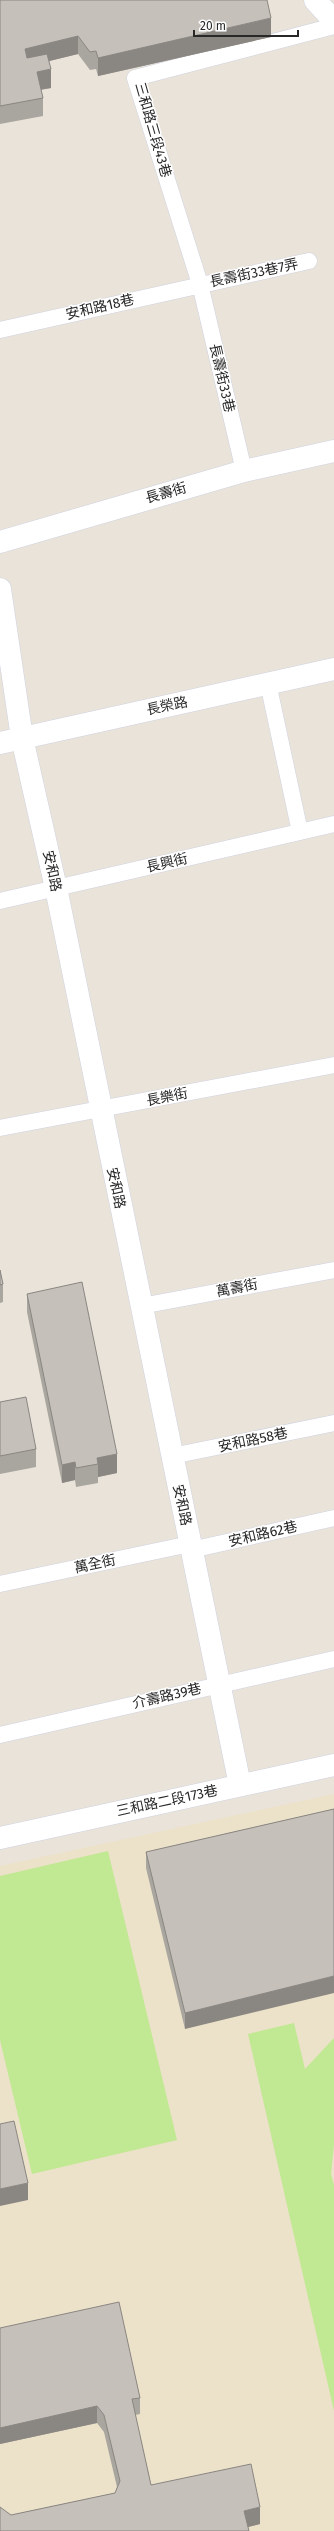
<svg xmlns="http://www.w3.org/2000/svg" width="334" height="2531" font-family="'Fira Sans','Noto Sans TC',sans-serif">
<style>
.education{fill:#ece1c9}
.pitch{fill:#c1e892}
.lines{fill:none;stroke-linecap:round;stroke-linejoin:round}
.lane-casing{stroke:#cfd2e1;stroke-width:17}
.street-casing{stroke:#cfd2e1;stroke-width:23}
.secondary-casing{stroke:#cfd2e1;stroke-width:23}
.lane{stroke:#fff;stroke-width:16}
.street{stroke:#fff;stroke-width:22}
.secondary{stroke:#fff;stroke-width:22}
.wall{fill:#a9a59f}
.shaded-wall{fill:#8a8682}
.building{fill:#c5c0b9;stroke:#8a8682}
.labels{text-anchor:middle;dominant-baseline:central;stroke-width:3;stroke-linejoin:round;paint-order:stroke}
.street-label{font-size:14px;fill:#282828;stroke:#fff}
</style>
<rect width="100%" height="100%" fill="#eae3d9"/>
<!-- education -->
<path class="education" d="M334,1794V2531H0V1866Z"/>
<!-- pitch -->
<path class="pitch" d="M108,1851L177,2140L32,2174L0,2040V1876Z
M294,2023L305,2069L334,2038V2144L331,2174L334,2185V2411L248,2034Z"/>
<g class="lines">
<defs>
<path id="lane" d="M0,330L309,261
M244,471L200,284L135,78L334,26
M268,683L300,832
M0,901L334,824
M0,1128L334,1065
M141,1306L334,1270
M172,1456L334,1423
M191,1550L334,1518
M0,1584L190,1544
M0,1735L334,1659"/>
<path id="street" d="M0,542L244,471L334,451
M0,589L22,738L56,888L240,1785
M0,743L334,669
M0,1838L334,1765"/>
<path id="secondary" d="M315,0L334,21"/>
</defs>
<!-- lane casing -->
<use href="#lane" class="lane-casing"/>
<!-- street casing -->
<use href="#street" class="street-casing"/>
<!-- secondary casing -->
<use href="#secondary" class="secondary-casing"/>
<!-- lane -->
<use href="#lane" class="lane"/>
<!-- street -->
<use href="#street" class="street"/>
<!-- secondary -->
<use href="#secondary" class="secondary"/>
</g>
<!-- wall -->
<path class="wall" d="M0,0L271,37L98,76L96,69L90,70L78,54L49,61L51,88L41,90L43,98V116L0,124Z
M0,1270L3,1284V1302L0,1303Z
M27,1294L117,1473L98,1477V1483L76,1487L75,1480L62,1483L27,1312Z
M0,1402L36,1449V1467L0,1474Z
M334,1809L185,2029L146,1868V1852Z
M0,2328L140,2398V2414L135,2415L151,2485L260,2524L248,2527L11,2515L115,2493L117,2487L104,2432L97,2423L0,2444Z"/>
<!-- shaded-wall -->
<path class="shaded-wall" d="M271,18V37L98,76V58Z
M78,36V54L25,67V49Z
M51,69V88L37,90V72Z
M117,1454V1473L98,1477V1464L97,1458Z
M75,1462V1480L62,1483V1465Z
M334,1976V1993L185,2029V2013Z
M28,2183V2200L0,2206V2189Z
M97,2406V2423L0,2444V2428Z
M260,2507V2524L244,2528V2511Z"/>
<!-- building -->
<path class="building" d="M0,0H267L271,18L98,58L96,51L90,52L78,36L25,49L27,58L47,54L51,69L37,72L43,98L0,106Z
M0,1270L3,1284L0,1285Z
M82,1282L117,1454L97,1458L98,1464L76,1468L75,1462L62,1465L27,1294Z
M26,1397L36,1449L0,1456V1402Z
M334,1809V1976L185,2013L146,1852Z
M14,2121L28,2183L0,2189V2124Z
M119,2302L140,2398L132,2399L151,2485L251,2464L260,2507L244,2511L249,2531H0V2507L11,2515L115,2493L120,2481L104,2415L97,2406L0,2428V2328Z"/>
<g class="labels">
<!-- street labels -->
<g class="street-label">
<text transform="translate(153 130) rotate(74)">三和路三段43巷</text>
<text transform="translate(254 273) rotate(-12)">長壽街33巷7弄</text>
<text transform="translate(100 307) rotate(-13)">安和路18巷</text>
<text transform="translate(222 378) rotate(77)">長壽街33巷</text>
<text transform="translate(166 493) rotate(-16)">長壽街</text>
<text transform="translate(167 706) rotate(-12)">長榮路</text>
<text transform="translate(167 863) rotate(-13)">長興街</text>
<text transform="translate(52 871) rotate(78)">安和路</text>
<text transform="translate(167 1097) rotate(-11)">長樂街</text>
<text transform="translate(116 1188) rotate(78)">安和路</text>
<text transform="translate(237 1288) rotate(-11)">萬壽街</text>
<text transform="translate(253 1440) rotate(-12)">安和路58巷</text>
<text transform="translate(182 1505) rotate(78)">安和路</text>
<text transform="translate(263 1534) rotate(-13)">安和路62巷</text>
<text transform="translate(95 1564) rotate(-12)">萬全街</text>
<text transform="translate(167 1696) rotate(-13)">介壽路39巷</text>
<text transform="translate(167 1801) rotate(-12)">三和路二段173巷</text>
</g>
</g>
<!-- scale -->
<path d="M194 30v6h104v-6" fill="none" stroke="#282828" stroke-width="2"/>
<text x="200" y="30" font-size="12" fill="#282828" stroke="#ffffff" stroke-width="3" paint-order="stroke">20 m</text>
</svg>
